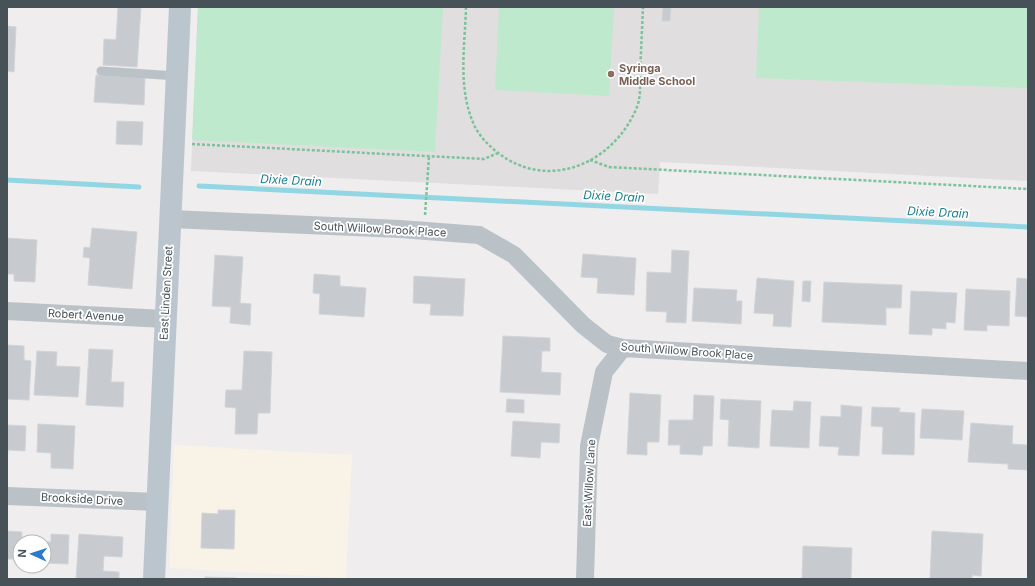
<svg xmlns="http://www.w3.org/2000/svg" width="1035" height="586" font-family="Inter,sans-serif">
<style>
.commercial{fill:#f9f3e7}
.education{fill:#e0dede}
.green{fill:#bfe9cd}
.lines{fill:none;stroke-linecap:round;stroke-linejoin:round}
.stream{stroke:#91d6e2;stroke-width:5}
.building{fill:#c7cacf;stroke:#d1d4d8}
.path{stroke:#7bc39b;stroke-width:2.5;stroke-dasharray:3 2;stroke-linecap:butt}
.service{stroke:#bac2c8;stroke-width:9}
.minor{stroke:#bac2c8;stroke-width:18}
.secondary{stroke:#bac5cd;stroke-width:22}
.education-dot{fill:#8d6e63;stroke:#fff;stroke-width:1.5}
.labels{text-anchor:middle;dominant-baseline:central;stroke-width:3.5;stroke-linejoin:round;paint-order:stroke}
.education-label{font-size:11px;font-weight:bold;fill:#785e54;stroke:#fff;text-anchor:start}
.street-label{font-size:11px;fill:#475158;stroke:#fff}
.water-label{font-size:12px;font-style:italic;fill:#1a7f90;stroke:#fff}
</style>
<rect width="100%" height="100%" fill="#efeded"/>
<!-- commercial -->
<path class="commercial" d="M174,445L352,455L346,578L169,568Z"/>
<!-- education -->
<path class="education" d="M198,7H1028V181L660,162L658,194L191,171Z"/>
<!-- green -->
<path class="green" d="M198,7H443L435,152L192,140Z
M499,7H614L609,96L495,90Z
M759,7H1028V88L756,78Z"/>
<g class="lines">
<!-- stream -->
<path class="stream" d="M7,180L139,187
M199,186L1028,227"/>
</g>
<!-- building -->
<path class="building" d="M118,7H141L137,67L103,65L104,39L116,40Z
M663,7H671L670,21H662Z
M7,26L16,27L14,72L7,71Z
M96,75L145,78L144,105L94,102Z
M117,121L143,122L142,145L116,144Z
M92,228L137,232L132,289L88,285L90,258L83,257L84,247L90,248Z
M7,238L37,240L35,282L14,281V274H7Z
M672,250L689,251L686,323L666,322L667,312L646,311L647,272L671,273Z
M583,254L636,258L634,295L597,293L598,278L581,277Z
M215,255L243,257L240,303L251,304L250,325L230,323L231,307L212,306Z
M314,274L340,276V286L366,288L364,317L319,314L320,294L313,293Z
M414,276L465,279L463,316L430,315L431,304L413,303Z
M757,278L794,281L791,327L773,326L774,314L754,313Z
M1017,278L1028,279V317L1015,316Z
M803,281H811L810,302L802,301Z
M824,282L902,285L901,308H886V325L822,322Z
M694,288L737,290L736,301H742L741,324L692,321Z
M966,289L1010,291L1009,326L987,325V331L964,330Z
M911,291L957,293L955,323L946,322V329L932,328V335L909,334Z
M503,336L550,338V351H542L541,372L561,373L560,395L500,392Z
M7,345L24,346V360L31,361L29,400L7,399Z
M89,349L113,350L111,382H124L123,407L86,405Z
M37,351L57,352L56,366L80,367L78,397L34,395Z
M244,351L272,352L270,413H258L257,434H235L236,408L225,407L226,390H242Z
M630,393L661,395L659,442H647V455L627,454Z
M694,395L714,396L712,446H703L702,455L680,454V445H668L669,420H693Z
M507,399L524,400V413L506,412Z
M721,399L761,401L759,448L728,446L729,420L720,419Z
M794,401L811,402L809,448L770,446L772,410L793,411Z
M841,405L862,407L859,456L838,455L839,447L819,446L821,416L841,417Z
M872,407L900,408L899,412L915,413L914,455L882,454L883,427L871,426Z
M922,409L964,411L962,440L920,438Z
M513,421L560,424L559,443L541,442L540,458L511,456Z
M971,423L1013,426L1012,444L1028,445V470L1008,469V464L968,462Z
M38,424L75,426L73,469L51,468V453L37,452Z
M7,425L26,426L25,451L8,450L7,461Z
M218,510H235L234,549L201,548L202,513L218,514Z
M7,531L22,532L20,559H7Z
M932,531L983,534L981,576L972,575V579H930Z
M51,534L69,535L68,564L44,563V542H32V541L51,542Z
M79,534L123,537L122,557L104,556L103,571L119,572V579H76Z
M803,546L852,548L851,579H802Z
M205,577L237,578V579H205Z"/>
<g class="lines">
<!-- path -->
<path class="path" d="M466,7C465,47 457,89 475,127C482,140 494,151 507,159C557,189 616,159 637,107C641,97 640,84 640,74C641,52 642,29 643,7
M192,144L484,159L498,153
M590,160L609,167L1028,189
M425,215L429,156"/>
<!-- service -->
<path class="service" d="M101,71L177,76"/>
<!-- minor -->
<path class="minor" d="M171,219L400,229L479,235L514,255L583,325L607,344L623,348L1028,371
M7,311L165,319
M7,496L157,502
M585,579L589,446L604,372L623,348"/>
<!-- secondary -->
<path class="secondary" d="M154,579L180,7"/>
</g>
<!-- markers -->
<circle class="education-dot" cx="611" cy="74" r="4"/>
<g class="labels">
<!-- education labels -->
<g class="education-label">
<text x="619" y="68">Syringa<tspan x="619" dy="13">Middle School</tspan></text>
</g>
<!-- street labels -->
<g class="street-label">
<text transform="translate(380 229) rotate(3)">South Willow Brook Place</text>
<text transform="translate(166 293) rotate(-87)">East Linden Street</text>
<text transform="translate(86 315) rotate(3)">Robert Avenue</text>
<text transform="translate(687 351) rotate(4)">South Willow Brook Place</text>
<text transform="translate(589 483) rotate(-87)">East Willow Lane</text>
<text transform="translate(82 499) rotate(3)">Brookside Drive</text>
</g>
<!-- water labels -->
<g class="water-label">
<text transform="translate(291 180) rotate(3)">Dixie Drain</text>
<text transform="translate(614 196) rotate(3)">Dixie Drain</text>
<text transform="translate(938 212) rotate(3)">Dixie Drain</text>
</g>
</g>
<!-- border -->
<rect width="1035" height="586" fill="none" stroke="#475158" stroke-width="16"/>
<!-- north arrow -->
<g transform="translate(32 554) rotate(273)"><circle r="19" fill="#ffffff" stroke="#b5b9bc"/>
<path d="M0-3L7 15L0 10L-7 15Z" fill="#2c7bcb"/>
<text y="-6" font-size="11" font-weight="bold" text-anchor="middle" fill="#475158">N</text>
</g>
</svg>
